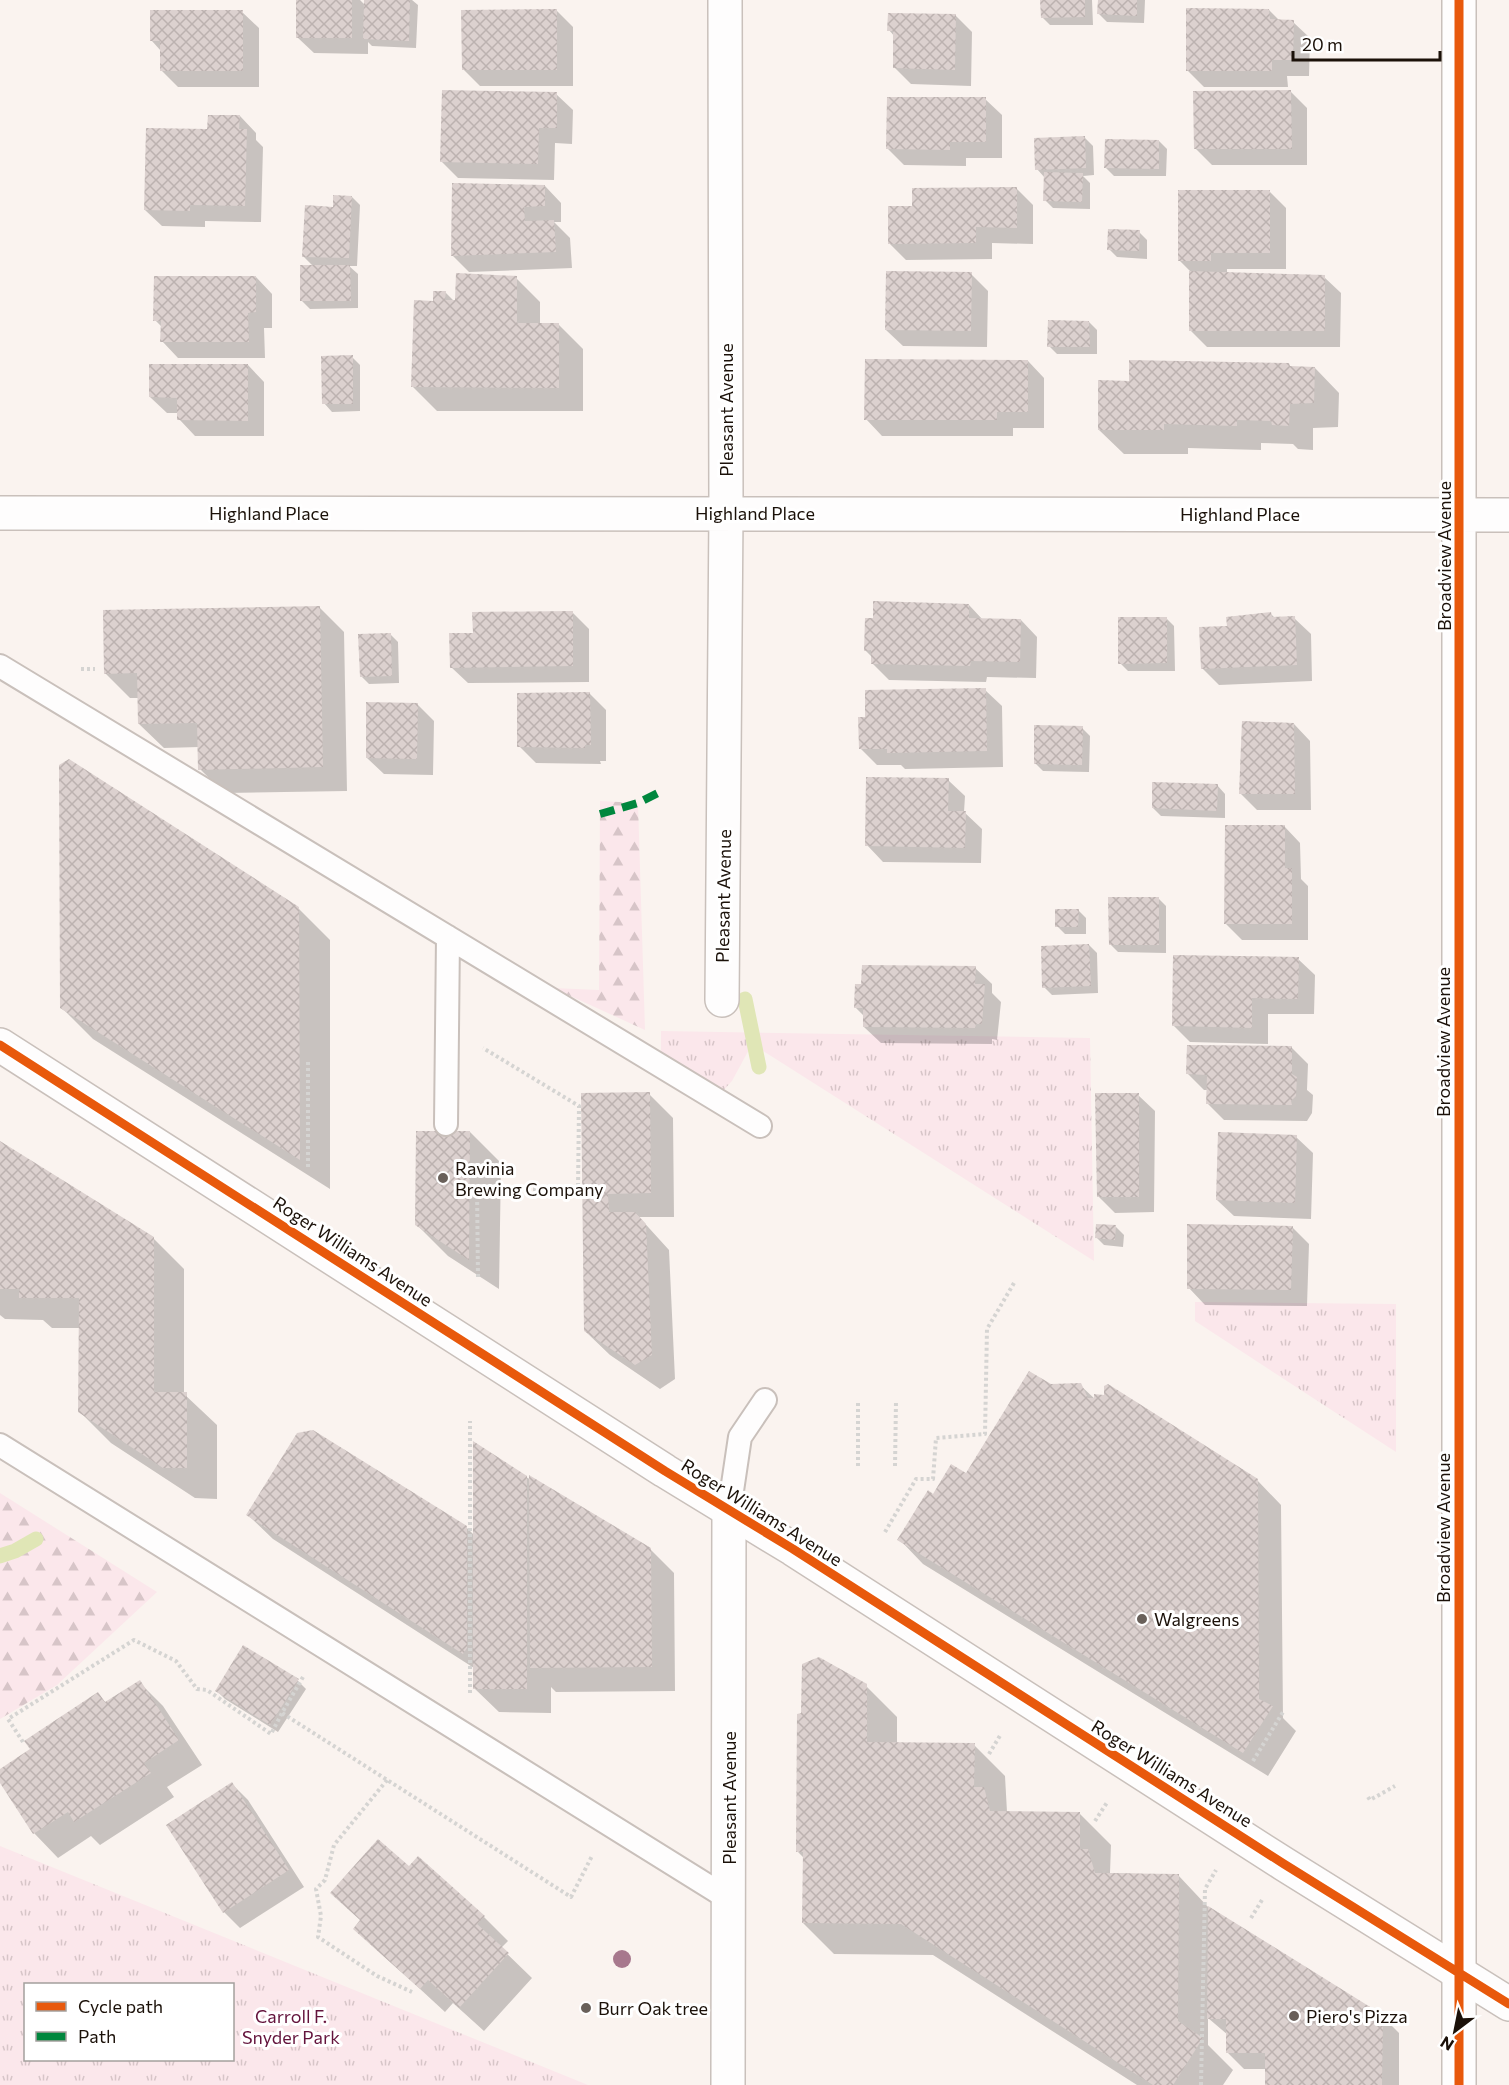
<svg xmlns="http://www.w3.org/2000/svg" width="1509" height="2085" font-family="Commissioner,sans-serif">
<style>
.forest{fill:url(#forest-firs)}
.park{fill:url(#park-tufts);fill-rule:evenodd}
.shadow{fill:#0003}
.lines{fill:none;stroke-linecap:round;stroke-linejoin:round}
.stream{stroke:#e0e6b6;stroke-width:15}
.building{fill:url(#building-cross-hatch)}
.lane-casing{stroke:#c9c0bb;stroke-width:26}
.street-casing{stroke:#c9c0bb;stroke-width:36}
.secondary-casing{stroke:#c9c0bb;stroke-width:36}
.path{stroke:#d5d4d2;stroke-width:4;stroke-dasharray:3 3;stroke-linecap:butt}
.lane{stroke:#fefdfd;stroke-width:22}
.street{stroke:#fefdfd;stroke-width:33}
.secondary{stroke:#fefdfd;stroke-width:33}
.quiet{stroke:#00873e;stroke-width:8;stroke-dasharray:15 8;stroke-linecap:butt}
.cycleway-casing{stroke:#fff;stroke-width:13}
.cycleway{stroke:#e8590c;stroke-width:9}
.tree{fill:#a7788d}
.poi-dot{fill:#69605a;stroke:#fff;stroke-width:2}
.labels{text-anchor:middle;dominant-baseline:central;stroke-width:6;stroke-linejoin:round;paint-order:stroke}
.street-label{font-size:18px;fill:#1b1109;stroke:#fff}
.poi-label{font-size:18px;fill:#1b1109;stroke:#fff;text-anchor:start}
.park-label{font-size:18px;fill:#63133c;stroke:#fff}
</style>
<defs>
<pattern id="forest-firs" width="22" height="20" patternUnits="userSpaceOnUse" patternTransform="scale(1.5)"><rect width="22" height="20" fill="#fbe7eb"/><path d="M5 1l3.5 6h-7zM16 11l3.5 6h-7z" fill="#d7c5c8"/></pattern>
<pattern id="park-tufts" width="24" height="20" patternUnits="userSpaceOnUse" patternTransform="scale(1.5)"><rect width="24" height="20" fill="#fbe7eb"/><path d="M3 7l-1-3M5 7V3M7 7l1-3M15 17l-1-3M17 17v-4M19 17l1-3" fill="none" stroke="#d7c5c8"/></pattern>
<pattern id="building-cross-hatch" width="8" height="8" patternUnits="userSpaceOnUse" patternTransform="scale(1.5)"><rect width="8" height="8" fill="#dcd1cf"/><path d="M0 0l8 8M0 8l8-8" fill="none" stroke="#bcb2b0"/></pattern>
</defs>
<rect width="100%" height="100%" fill="#faf3ef"/>
<!-- forest -->
<path class="forest" d="M600,801L638,803L645,1030L553,988L599,990Z
M0,1493L157,1592L57,1685L0,1719Z"/>
<!-- park -->
<path class="park" d="M661,1031L1090,1038L1094,1261L752,1044L732,1081L719,1095L661,1055Z
M1195,1302L1396,1304V1452L1195,1321Z
M0,1846L588,2085H0ZM26,1984H232V2060H26Z"/>
<!-- shadow -->
<path class="shadow" d="M297,0H360L365,5V0H412L418,5L416,48L372,46L368,42V54L314,53L297,37Z
M1042,0H1092L1093,25H1050L1042,17Z
M1099,0H1145L1144,23L1107,22L1099,14Z
M1269,10L1280,21L1293,22L1310,38L1309,76H1287L1288,87H1204L1187,70Z
M557,11L573,27V86H480L463,69Z
M242,12L259,28V87H178L161,70V51L152,41Z
M956,16L972,32L971,86L911,84L895,68V37L889,30Z
M1290,91L1307,108V165H1212L1195,148Z
M556,94L573,110L572,144L555,143L554,180L458,178L442,162Z
M985,99L1002,115V158H966V166L904,165L888,149Z
M240,116L256,133V140L263,147L261,222L205,221V227L162,226L145,210L209,131Z
M1085,138L1093,146L1094,175L1083,176L1090,183V209L1053,208L1045,200V178L1037,169Z
M1159,141L1167,149L1166,176H1114L1106,168Z
M545,186L561,203V222H554L570,238L572,268L469,272L453,256Z
M1016,188L1033,205V244L992,243V259L906,260L889,243L914,208Z
M1270,192L1286,208V269H1227V274L1324,277L1341,293L1340,347H1207L1190,330L1191,272L1179,260Z
M352,197L360,205L357,266H349L358,274V308L310,309L302,301L313,266L304,257L334,208Z
M1139,232L1147,240V259L1117,257L1109,249Z
M971,274L988,291L987,347L903,346L886,330Z
M256,277L272,294V328H264L265,358H178L162,341V327L155,320Z
M516,278L540,302V324L559,325L583,349V411H437L413,387L434,303L445,292L456,303Z
M1089,322L1097,330V354H1057L1049,346Z
M352,357L360,365V411L332,412L324,403Z
M1028,361L1044,378V428H1013V436H882L866,419Z
M248,365L264,382V436H195L179,419V413H167L150,397Z
M1292,368H1315L1339,393L1338,427L1313,428V450L1298,449L1293,444L1261,443V450L1188,448V454H1124L1099,430L1130,383Z
M969,605L983,620H1021L1037,637L1036,678L987,677L986,682L889,680L872,663V657L865,650Z
M319,607L344,632L347,791L224,793L200,769L199,747L164,748L139,724V698H130L106,674Z
M572,612L589,629V682L468,683L451,667L474,634Z
M1271,614L1276,619L1294,618L1311,634L1312,681L1219,685L1202,668L1229,628Z
M1166,618L1174,626L1175,671H1128L1120,663Z
M390,634L398,642L399,683L369,684L361,676Z
M985,690L1002,706L1003,767L905,769L901,765H877L860,748Z
M590,694L606,710V761H600L601,764L536,763L519,746Z
M417,704L434,721L433,775L384,774L367,758Z
M1294,724L1310,741L1311,810H1257L1241,794Z
M1082,728L1090,736L1089,772L1043,771L1035,763Z
M948,780L965,796L964,812L982,829L981,863L883,862L867,845Z
M1217,785L1225,794V818L1161,816L1153,808Z
M1284,826L1300,843L1301,879L1308,886V940H1242L1226,924Z
M1158,898L1166,906V953L1118,952L1110,944Z
M298,908L330,940V1189L93,1039L61,1007Z
M1078,910L1086,918V934H1065L1057,926Z
M1089,945L1097,953L1098,993L1052,995L1044,987Z
M1298,959L1315,975L1314,1014H1268V1044L1190,1042L1174,1026Z
M975,968L992,984V993L1001,1002L997,1040L992,1039V1044L881,1043L864,1027L865,1017L856,1008Z
M1291,1047L1308,1064L1307,1090L1313,1095L1312,1113L1307,1121L1224,1120L1208,1104V1090H1204L1188,1074Z
M649,1094L673,1118L674,1217H639L669,1250L675,1379L660,1389L610,1355L585,1331L583,1095Z
M1138,1095L1155,1111L1154,1212L1115,1213L1098,1196Z
M470,1132L501,1163L499,1289L448,1256L417,1225Z
M1296,1137L1313,1153L1311,1219L1234,1216L1217,1200Z
M0,1143L153,1238L184,1269V1394L217,1425V1499L195,1498L111,1443L80,1412V1328H52L43,1320L5,1319L0,1315Z
M1116,1227L1124,1235L1123,1247L1104,1245L1096,1237Z
M1292,1227L1309,1244L1307,1306L1205,1305L1189,1288Z
M1080,1385L1096,1400L1106,1396L1257,1480L1281,1505L1283,1718L1296,1731L1268,1776L923,1564L899,1539L933,1496L966,1475L1050,1386Z
M526,1477L650,1549L674,1573L675,1691L556,1692L551,1687V1713L499,1712L474,1688V1668L273,1539L248,1515L466,1527L474,1535Z
M298,1681L306,1689L278,1732L225,1699L217,1691Z
M139,1682L163,1706L202,1765L167,1787L174,1797L100,1845L91,1836L58,1858L34,1833L0,1781V1771L32,1750L98,1694L106,1703Z
M866,1686L897,1717V1744L974,1745L1005,1776L1007,1812L1080,1814L1111,1845L1110,1873L1178,1875L1209,1908L1382,2016L1399,2033V2085H1267V2069H1244L1228,2053V2035L1208,2018V2045L1233,2070L1223,2085H1137L933,1955L834,1954L803,1923L804,1858L798,1852Z
M232,1784L248,1800L304,1887L240,1928L224,1912Z
M409,1868L484,1917L508,1941L501,1948L532,1978L484,2031L453,2003L445,2012L355,1929Z"/>
<g class="lines">
<!-- stream -->
<path class="stream" d="M745,999L759,1067
M0,1556L15,1551L36,1539"/>
</g>
<!-- building -->
<path class="building" d="M296,0H352V38H296Z
M364,0H410L409,41L363,39Z
M1040,0H1085V17L1041,18Z
M1098,0H1137V16L1097,14Z
M1186,8L1269,9L1270,19L1294,20L1293,60H1272V71H1186Z
M557,9V70H462L461,10Z
M150,10H243V71H160V41H150Z
M888,13L956,14L955,70L893,68V31H887Z
M442,90L557,92V128H539L538,164L440,162Z
M1291,90L1292,149H1194L1193,91Z
M887,97H986V142H950V150L886,149Z
M208,115H240L239,129H247L245,206L190,205V211L144,210L146,128L207,129Z
M1085,136L1086,168L1035,170L1034,138Z
M1105,139L1159,140V169L1104,168Z
M1044,172L1083,173L1082,202L1043,201Z
M452,183L545,185V206L524,207L525,221L554,220L556,252L451,256Z
M1017,187V228L976,227V243L888,244V206H912V188Z
M1178,190H1270V253H1211V261H1178Z
M333,195L352,196L349,258L302,257L305,205L333,207Z
M1108,229L1140,230L1139,251L1107,250Z
M300,265H350L351,301H300Z
M886,271L972,272L971,331L885,330Z
M1189,271L1325,275V331H1189Z
M456,273L517,276V323H559V388L411,387L414,300L433,301V291H446L445,300H455Z
M154,276H256V312L248,313L249,342H160L161,321H153Z
M1048,320L1089,321L1090,347H1047Z
M353,355V404H322L321,356Z
M865,359L1028,360V412H997V420H864Z
M1129,360L1289,363L1290,366L1315,367L1314,403L1290,404L1289,426L1272,425L1271,421L1237,420V426L1164,424V430H1098V380L1129,381Z
M149,364H248V421L177,420V398L149,397Z
M873,601L969,604V618L1021,619L1020,662L971,661L970,666L871,664V650L864,651L865,618H873Z
M320,606L323,767L198,770L197,723L138,724L137,673L104,674L103,610Z
M573,611V666L450,668L449,633H473L472,612Z
M1271,612L1272,617L1295,616L1297,665L1201,669L1199,627L1227,626L1226,617Z
M1118,617H1167V663L1118,664Z
M391,633L392,676L360,677L358,634Z
M986,688L987,751L887,753V749H859L858,717H865V690Z
M590,692L591,745H585V748L517,747V693Z
M366,702L418,703L417,759L366,758Z
M1242,721L1294,723L1295,794H1239Z
M1034,725L1083,726L1082,765L1034,764Z
M69,759L299,907L300,1160L60,1008L59,765Z
M866,777L949,778L948,811H966L965,848L865,846Z
M1152,782L1218,784L1217,811L1152,808Z
M1225,825H1285V868H1292V924H1224Z
M1108,897H1159V945H1109Z
M1055,909H1079L1078,927H1055Z
M1089,944L1091,986L1042,988L1041,946Z
M1173,955L1299,957L1298,999L1252,998V1028L1172,1026Z
M862,965L976,966L975,984H985L982,1024H976L975,1028L863,1027V1008H854L855,984H861Z
M1187,1045L1292,1046V1074L1297,1077L1296,1096L1291,1101L1292,1105L1206,1104L1207,1075L1186,1074Z
M650,1092L651,1193L608,1194L609,1212H635L646,1224L652,1355L635,1365L584,1331L581,1093Z
M1095,1093H1139V1197H1097Z
M416,1131H470L469,1260L415,1225Z
M1218,1132L1297,1135L1295,1203L1216,1200Z
M0,1141L154,1237V1392H187V1468H163L78,1412L79,1298H19V1289H0Z
M1096,1224L1116,1225L1115,1240L1095,1238Z
M1187,1224L1293,1226L1291,1290L1187,1289Z
M1029,1371L1051,1384L1081,1383L1088,1398H1094V1394L1104,1395V1386L1108,1384L1258,1479L1259,1699L1273,1706L1243,1753L897,1540L928,1490L933,1494L951,1464L966,1473Z
M313,1430L467,1526V1648L463,1654L246,1515L297,1433Z
M473,1441L527,1476V1689H473Z
M529,1475L651,1548L652,1667L530,1668Z
M243,1645L299,1679L270,1725L215,1691Z
M819,1657L867,1684V1742L975,1743L974,1787H984L990,1811L1080,1812V1849H1088L1095,1873L1179,1874L1178,2021L1203,2038L1173,2085H1153L901,1924L802,1923L803,1852H796L797,1714L801,1713L802,1664Z
M140,1680L179,1740L144,1763L151,1773L74,1822L68,1812L33,1834L0,1783V1769L30,1749L24,1741L98,1692L105,1702Z
M232,1782L289,1870L223,1913L166,1825Z
M378,1839L409,1866L418,1856L485,1916L477,1924L509,1953L459,2008L428,1980L420,1989L353,1929L360,1920L330,1893Z
M1208,1906L1383,2015L1382,2085H1265V2053H1226V2019H1207Z"/>
<g class="lines">
<defs>
<path id="lane" d="M0,666L760,1126
M446,1124L448,937
M0,1445L729,1899
M729,1511L740,1437L765,1400"/>
<path id="street" d="M0,513L1509,515
M722,1000L726,512L725,0
M728,2085L729,1511
M1459,2085V0"/>
<path id="secondary" d="M0,1045L665,1471L793,1549L1284,1864L1509,2004"/>
</defs>
<!-- lane casing -->
<use href="#lane" class="lane-casing"/>
<!-- street casing -->
<use href="#street" class="street-casing"/>
<!-- secondary casing -->
<use href="#secondary" class="secondary-casing"/>
<!-- path -->
<path class="path" d="M81,669H95
M308,1062V1170
M478,1277L477,1189H578L579,1106L483,1048
M858,1466V1401
M895,1466L896,1401
M885,1532L916,1479H933L936,1438L985,1434L987,1329L1014,1283
M303,1677L282,1713L571,1897L592,1856
M470,1693V1421
M23,1742L8,1719L134,1640L176,1661L197,1689L207,1690L271,1734L282,1713
M989,1754L1001,1734
M1253,1761L1283,1712
M387,1780L334,1845L325,1880L316,1889L321,1916L318,1937L377,1976L412,1992
M1368,1797L1370,1800L1395,1786
M1095,1821L1108,1801
M1251,1918L1262,1900
M1201,2085L1205,1889L1216,1870"/>
<!-- lane -->
<use href="#lane" class="lane"/>
<!-- street -->
<use href="#street" class="street"/>
<!-- secondary -->
<use href="#secondary" class="secondary"/>
<!-- quiet -->
<path class="quiet" d="M600,814L638,803L660,792"/>
<defs>
<path id="cycleway" d="M0,1045L665,1471L793,1549L1284,1864L1509,2004
M1459,2085V0"/>
</defs>
<!-- cycleway casing -->
<use href="#cycleway" class="cycleway-casing"/>
<!-- cycleway -->
<use href="#cycleway" class="cycleway"/>
</g>
<!-- trees -->
<circle class="tree" cx="622" cy="1959" r="9"/>
<!-- markers -->
<g class="poi-dot">
<circle cx="443" cy="1178" r="6"/>
<circle cx="1142" cy="1619" r="6"/>
<circle cx="586" cy="2008" r="6"/>
<circle cx="1294" cy="2016" r="6"/>
</g>
<g class="labels">
<!-- street labels -->
<g class="street-label">
<text transform="translate(726 410) rotate(-90)">Pleasant Avenue</text>
<text x="269" y="513">Highland Place</text>
<text x="755" y="513">Highland Place</text>
<text x="1240" y="514">Highland Place</text>
<text transform="translate(1444 556) rotate(-90)">Broadview Avenue</text>
<text transform="translate(723 896) rotate(-89)">Pleasant Avenue</text>
<text transform="translate(1443 1042) rotate(-90)">Broadview Avenue</text>
<text transform="translate(353 1251) rotate(33)">Roger Williams Avenue</text>
<text transform="translate(762 1512) rotate(32)">Roger Williams Avenue</text>
<text transform="translate(1443 1528) rotate(-90)">Broadview Avenue</text>
<text transform="translate(1172 1773) rotate(32)">Roger Williams Avenue</text>
<text transform="translate(729 1798) rotate(-90)">Pleasant Avenue</text>
</g>
<!-- poi labels -->
<g class="poi-label">
<text x="455" y="1168">Ravinia<tspan x="455" dy="21">Brewing Company</tspan></text>
<text x="1154" y="1619">Walgreens</text>
<text x="598" y="2008">Burr Oak tree</text>
<text x="1306" y="2016">Piero's Pizza</text>
</g>
<!-- park labels -->
<g class="park-label">
<text x="291" y="2016">Carroll F.<tspan x="291" dy="21">Snyder Park</tspan></text>
</g>
</g>
<!-- legend -->
<rect x="24" y="1983" width="210" height="78" fill="#ffffff" stroke="#a4a09d" stroke-width="1.5"/>
<rect x="36" y="2002" width="30" height="9" fill="#e8590c" stroke="#a4a09d" stroke-width="1.5"/>
<text x="78" y="2013" font-size="18" fill="#1b1109">Cycle path</text>
<rect x="36" y="2032" width="30" height="9" fill="#00873e" stroke="#a4a09d" stroke-width="1.5"/>
<text x="78" y="2043" font-size="18" fill="#1b1109">Path</text>
<!-- north arrow -->
<g transform="translate(1455 2031) rotate(212)" stroke="#ffffff" stroke-width="4.5" paint-order="stroke">
<path d="M0-4.5L10 22L0 15L-10 22Z" fill="#1b1109"/>
<text y="-9" font-size="16" font-weight="bold" text-anchor="middle" fill="#1b1109">N</text>
</g>
<!-- scale -->
<path d="M1293 51v9h147v-9" fill="none" stroke="#1b1109" stroke-width="3"/>
<text x="1302" y="51" font-size="18" fill="#1b1109" stroke="#ffffff" stroke-width="4.5" paint-order="stroke">20 m</text>
</svg>
